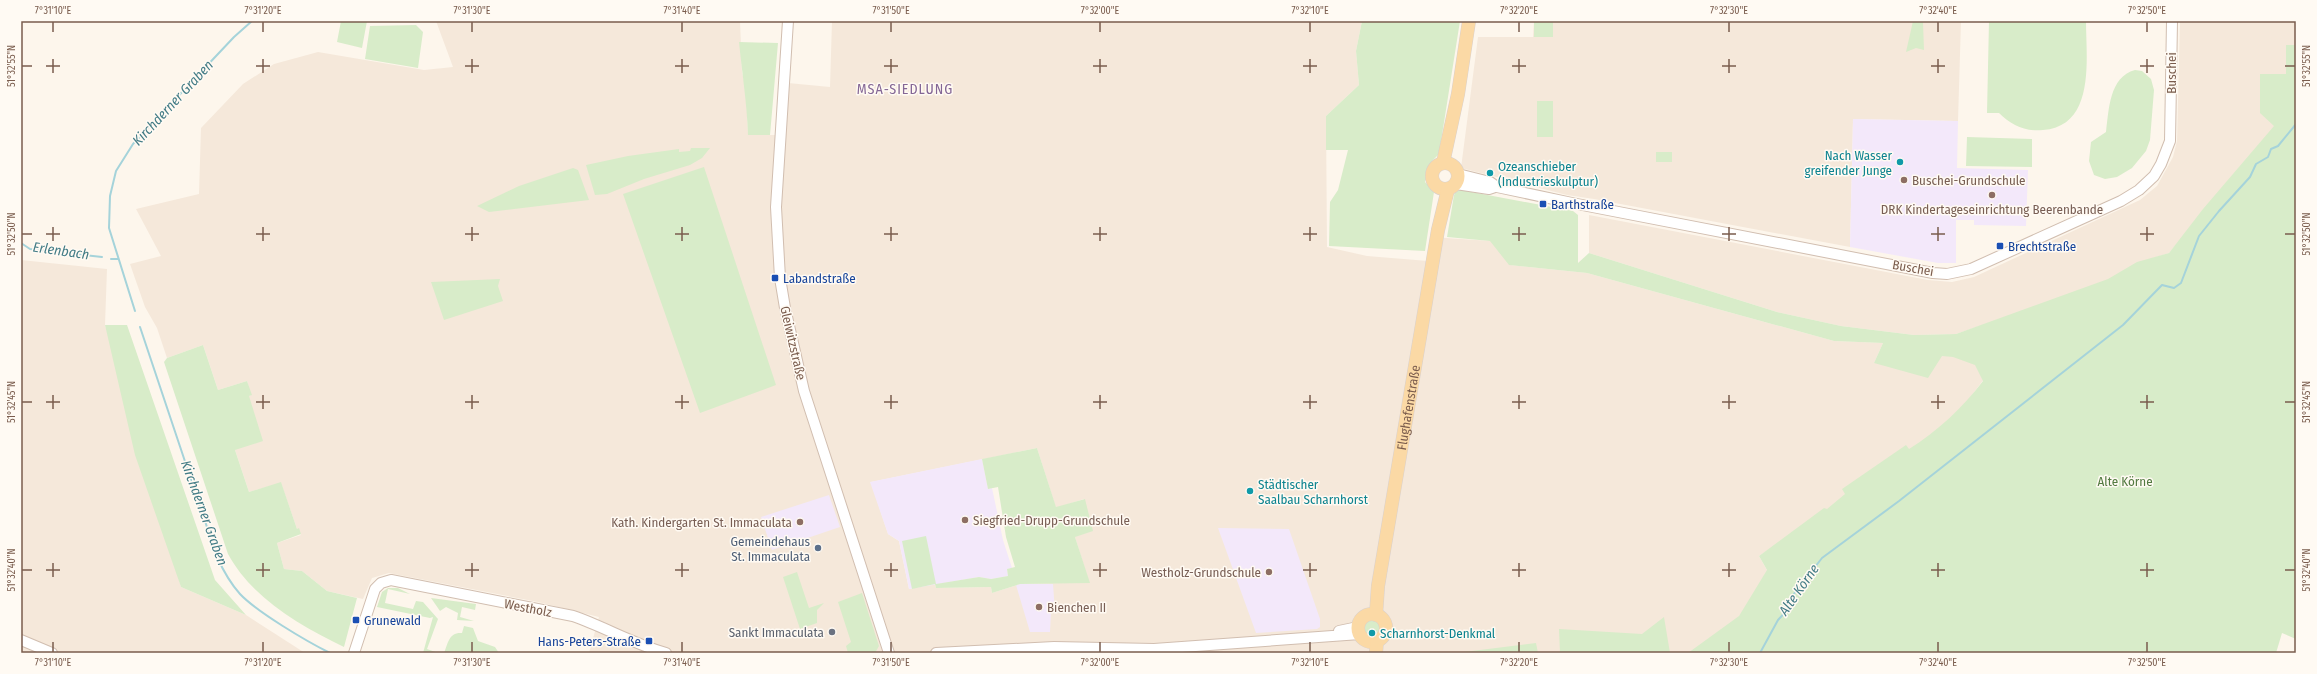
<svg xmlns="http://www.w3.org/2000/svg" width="2317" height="674" font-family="'Fira Sans Condensed',sans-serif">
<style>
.residential{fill:#f5e8da;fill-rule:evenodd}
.education{fill:#f3e8fa}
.green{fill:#d8ecc9}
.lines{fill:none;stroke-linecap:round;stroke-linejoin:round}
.stream{stroke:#a5d3da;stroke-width:2}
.minor-casing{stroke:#d1beb0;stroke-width:12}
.major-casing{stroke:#dad1cd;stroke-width:14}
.minor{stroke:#fff;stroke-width:10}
.major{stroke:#fbd9a5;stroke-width:13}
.ticks{fill:none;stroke:#7a5c4d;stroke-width:1.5}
.culture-dot{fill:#0f9aa8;stroke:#fffaf3;stroke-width:1.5}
.education-dot{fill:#8d6e63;stroke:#fffaf3;stroke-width:1.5}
.transit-dot{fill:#1a4fb4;stroke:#fffaf3;stroke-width:1.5}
.service-dot{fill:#5c6f8a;stroke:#fffaf3;stroke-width:1.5}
.worship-dot{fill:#6b7280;stroke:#fffaf3;stroke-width:1.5}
.labels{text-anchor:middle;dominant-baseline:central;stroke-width:3;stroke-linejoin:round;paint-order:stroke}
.street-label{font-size:13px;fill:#7a5c4d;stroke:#fffaf3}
.culture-label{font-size:13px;fill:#0d838f;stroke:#fffaf3;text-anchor:start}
.education-label{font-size:13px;fill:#785e54;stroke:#fffaf3;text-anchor:start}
.transit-label{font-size:13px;fill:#164399;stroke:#fffaf3;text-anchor:start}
.park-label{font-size:13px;fill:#537a41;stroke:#fffaf3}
.service-label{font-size:13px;fill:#4e5e75;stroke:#fffaf3;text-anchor:end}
.worship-label{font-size:13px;fill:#5b616d;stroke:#fffaf3;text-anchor:end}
.neighbourhood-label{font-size:14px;letter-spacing:1px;fill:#846695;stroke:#fffaf3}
.water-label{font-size:14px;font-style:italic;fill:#437c86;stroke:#fffaf3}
.neatline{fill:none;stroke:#7a5c4d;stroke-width:1.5}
.ticks-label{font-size:10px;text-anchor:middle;fill:#7a5c4d}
</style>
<rect width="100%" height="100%" fill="#fdf6ec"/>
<!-- residential -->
<path class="residential" d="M436,21H740L742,72L746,89L748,134L770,135H784L788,83L830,87L832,21H1362L1356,51L1359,85L1326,116L1327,247L1367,256L1428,261L1431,237L1491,241L1510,265L1587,273L1834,341L1883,343L1874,363L1942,355L1974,359L1984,379L1957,415L1878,475L1759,556L1768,572L1752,600L1733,624L1694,653H589L599,617L538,602L389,573L372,578L363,599L327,591L302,571L284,569L277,543L301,535L297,529L281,483L249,492L235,450L249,396L251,395L247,381L218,390L203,345L167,358L157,328L145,307L130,264L161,256L136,209L199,194L201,128L243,84L274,64L318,52L424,70L453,67ZM1037,448L1056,508L1084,499L1075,537L1089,582L1020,584L992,593L991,587L936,588L935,584L909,589L899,541L888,534L871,482Z
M1534,21H1961L1958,121L1853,119L1850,247L1594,199L1567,195L1461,168L1478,37H1533Z
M2180,21H2296V101L2169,253L2141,262L2108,282L1956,334L1914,335L1841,326L1777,312L1589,253V215L1928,280L1952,282L1974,277L2140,200L2157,186L2173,157L2177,141Z
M21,260L107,269L105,325L181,587L246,615L305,653H21Z"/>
<!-- education -->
<path class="education" d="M1853,119L1958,121L1957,168L2028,170L2026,226L1974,225V220H1956V263H1938L1850,247Z
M982,459L988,489L992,488L1003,540L1012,568L1007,569L1008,576L991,579L979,577L909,589L899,541L888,534L870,482Z
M829,495L840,527L772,550L761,517Z
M1218,528L1289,529L1320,619V627L1317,629L1256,633Z
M1020,584H1053L1055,612H1051L1050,632H1030L1016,585Z"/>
<!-- green -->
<path class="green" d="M341,21H367L362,48L337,42Z
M1362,21H1460L1439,154L1432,161L1425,182L1434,192L1425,251L1329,246L1330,202L1338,190L1348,150H1326V116L1359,85L1356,51Z
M1534,21H1553V37H1534Z
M1913,21L1923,22L1924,50L1916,48L1906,52Z
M1989,21H2086C2086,58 2096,126 2043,130C2025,132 2011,125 1999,113H1987Z
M416,25L423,32L418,68L365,59L370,26Z
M739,42L778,43L770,135H748C747,103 742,73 739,42Z
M2286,45H2296V639L2282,633L2276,653H1688L1739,616L1767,570L1759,556L1824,508L1827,509L1845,494L1842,489L1906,445L1909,449C1937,432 1963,407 1983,381L1975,365L1953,357L1942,356L1928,378L1874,363L1883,343L1834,341L1587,273L1509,265L1490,241L1447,237L1454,195L1456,191L1461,190L1573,211L1578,215V263L1589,253L1777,312L1841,326L1914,335L1956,334L2108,279L2137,262L2169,253L2203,209L2274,126L2260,113V74H2286Z
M2135,70L2142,71L2151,79L2154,90L2150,140L2146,151L2132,168L2117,177L2105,179L2094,175L2089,161L2091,142L2106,132C2109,110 2109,77 2135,70Z
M1537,101H1553V137H1537Z
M1967,137L2032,139V167L1966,166Z
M691,148H710L702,158L690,165L644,179L607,194L595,195L586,165L628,156L679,149V152L690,151Z
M1656,152H1672V162H1656Z
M704,167L776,385L700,413L623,194Z
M573,168L578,170L589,200L489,212L477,206L519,186Z
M500,279L498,286L503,301L444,320L431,282Z
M105,325H127L215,580L246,615L181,587L135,455Z
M203,345L218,390L247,381L252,395L249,396L263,441L235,450L249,492L281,482L297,529L299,528L301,534L277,543L284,569L302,571L327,591L357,598L344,647C299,625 252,598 228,554L164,362L167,358Z
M1037,448L1056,507L1085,499L1093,531L1075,537L1090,583L1020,584L992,593L991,587L936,588L935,584L912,589L902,541L926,536L936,584L979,577L991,579L1008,576L1007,569L1015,567L1006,537L998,487L988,489L982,459Z
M797,572L809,608L824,603L817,610V623L800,629L783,577Z
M388,588H398L410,594L388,589L385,603L413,609L416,601L423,602L438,619L427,649L438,653H423L433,617L430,618L377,607L382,592Z
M862,593L879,646L875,653H848L846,646L851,642L838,602Z
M431,598L476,604L475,610L462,607L460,617L474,621L457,620L458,613L446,607L440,611Z
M1664,617L1670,653H1560L1559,629L1642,634Z
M1364 628a8 8 0 1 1 16 0a8 8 0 1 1-16 0Z
M464,626L473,628L478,641L495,647L499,653H444C448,643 449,632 462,633Z
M1536,643L1538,653H1456Z"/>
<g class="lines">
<!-- stream -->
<path class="stream" d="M21,243L30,249L102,257
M111,259H118
M135,311L109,228L110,196L116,171L133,144L234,37L252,21
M140,327L217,557C223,570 230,583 240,594C257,612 306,641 330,653
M1760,653L1778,620L1789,608L1793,595L1822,558L1899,501L2123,325L2162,285L2174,288L2181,283L2199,236L2219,211L2250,177L2256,164L2268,157L2271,149L2278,146L2296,124"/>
<defs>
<path id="minor" d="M788,21L776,207L780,278L785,308L804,391L889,653
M1458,174L1490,182L1497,187L1572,203L1933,273L1947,274L1971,269L2121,201L2139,190L2154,176L2161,164L2170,141L2172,21
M1456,184L1489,189L1495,187
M1339,631L1358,627
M21,640L52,653
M354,653L375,589L381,583L391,580L573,616C605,627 633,644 666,653
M936,653L1054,647L1154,649L1360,634"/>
<g id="major">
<circle cx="1445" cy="176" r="13"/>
<path d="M1443,163L1458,94L1469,21"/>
<circle cx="1372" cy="628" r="14"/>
<path id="s1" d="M1376,615L1378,586L1438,230L1448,189"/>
<path d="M1376,653L1377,640"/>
</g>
</defs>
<!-- minor casing -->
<use href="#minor" class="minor-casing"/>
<!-- major casing -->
<use href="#major" class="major-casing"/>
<!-- minor -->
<use href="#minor" class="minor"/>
<!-- major -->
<use href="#major" class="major"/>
</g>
<!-- ticks -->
<path class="ticks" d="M53,22V32M263,22V32M472,22V32M682,22V32M891,22V32M1100,22V32M1310,22V32M1519,22V32M1729,22V32M1938,22V32M2147,22V32M53,59V73M263,59V73M472,59V73M682,59V73M891,59V73M1100,59V73M1310,59V73M1519,59V73M1729,59V73M1938,59V73M2147,59V73M22,66H32M46,66H60M256,66H270M465,66H479M675,66H689M884,66H898M1093,66H1107M1303,66H1317M1512,66H1526M1722,66H1736M1931,66H1945M2140,66H2154M2285,66H2295M53,227V241M263,227V241M472,227V241M682,227V241M891,227V241M1100,227V241M1310,227V241M1519,227V241M1729,227V241M1938,227V241M2147,227V241M22,234H32M46,234H60M256,234H270M465,234H479M675,234H689M884,234H898M1093,234H1107M1303,234H1317M1512,234H1526M1722,234H1736M1931,234H1945M2140,234H2154M2285,234H2295M53,395V409M263,395V409M472,395V409M682,395V409M891,395V409M1100,395V409M1310,395V409M1519,395V409M1729,395V409M1938,395V409M2147,395V409M22,402H32M46,402H60M256,402H270M465,402H479M675,402H689M884,402H898M1093,402H1107M1303,402H1317M1512,402H1526M1722,402H1736M1931,402H1945M2140,402H2154M2285,402H2295M53,563V577M263,563V577M472,563V577M682,563V577M891,563V577M1100,563V577M1310,563V577M1519,563V577M1729,563V577M1938,563V577M2147,563V577M22,570H32M46,570H60M256,570H270M465,570H479M675,570H689M884,570H898M1093,570H1107M1303,570H1317M1512,570H1526M1722,570H1736M1931,570H1945M2140,570H2154M2285,570H2295M53,642V652M263,642V652M472,642V652M682,642V652M891,642V652M1100,642V652M1310,642V652M1519,642V652M1729,642V652M1938,642V652M2147,642V652"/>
<!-- markers -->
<g class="culture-dot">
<circle cx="1900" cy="162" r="4"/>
<circle cx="1490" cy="173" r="4"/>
<circle cx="1250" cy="491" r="4"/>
<circle cx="1372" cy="633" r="4"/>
</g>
<g class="education-dot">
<circle cx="1904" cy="180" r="4"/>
<circle cx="1992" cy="195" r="4"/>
<circle cx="965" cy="520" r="4"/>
<circle cx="800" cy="522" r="4"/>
<circle cx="1269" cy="572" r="4"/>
<circle cx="1039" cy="607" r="4"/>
</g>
<g class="transit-dot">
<rect x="1539" y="200" width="8" height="8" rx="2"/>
<rect x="1996" y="242" width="8" height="8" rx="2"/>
<rect x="771" y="274" width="8" height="8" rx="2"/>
<rect x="352" y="616" width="8" height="8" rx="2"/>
<rect x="645" y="637" width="8" height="8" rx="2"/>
</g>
<circle class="service-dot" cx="818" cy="548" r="4"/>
<circle class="worship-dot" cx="832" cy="632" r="4"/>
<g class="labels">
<!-- street labels -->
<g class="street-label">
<text transform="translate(2171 73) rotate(-90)">Buschei</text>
<text transform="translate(1913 268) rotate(10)">Buschei</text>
<text transform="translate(793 343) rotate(77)">Gleiwitzstraße</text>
<text stroke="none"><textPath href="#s1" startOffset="210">Flughafenstraße</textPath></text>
<text transform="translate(528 608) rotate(11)">Westholz</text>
</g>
<!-- culture labels -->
<g class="culture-label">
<text x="1892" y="155" text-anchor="end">Nach Wasser<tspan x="1892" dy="15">greifender Junge</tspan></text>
<text x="1498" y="166">Ozeanschieber<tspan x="1498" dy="15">(Industrieskulptur)</tspan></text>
<text x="1258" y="484">Städtischer<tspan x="1258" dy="15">Saalbau Scharnhorst</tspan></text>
<text x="1380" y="633">Scharnhorst-Denkmal</text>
</g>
<!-- education labels -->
<g class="education-label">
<text x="1912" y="180">Buschei-Grundschule</text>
<text x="1992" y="209" text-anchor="middle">DRK Kindertageseinrichtung Beerenbande</text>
<text x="973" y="520">Siegfried-Drupp-Grundschule</text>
<text x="792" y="522" text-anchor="end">Kath. Kindergarten St. Immaculata</text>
<text x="1261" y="572" text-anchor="end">Westholz-Grundschule</text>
<text x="1047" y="607">Bienchen II</text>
</g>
<!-- transit labels -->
<g class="transit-label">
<text x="1551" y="204">Barthstraße</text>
<text x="2008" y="246">Brechtstraße</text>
<text x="783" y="278">Labandstraße</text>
<text x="364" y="620">Grunewald</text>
<text x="641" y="641" text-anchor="end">Hans-Peters-Straße</text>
</g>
<!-- park labels -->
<g class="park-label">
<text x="2125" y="481">Alte Körne</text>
</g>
<!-- service labels -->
<g class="service-label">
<text x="810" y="541">Gemeindehaus<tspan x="810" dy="15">St. Immaculata</tspan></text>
</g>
<!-- worship labels -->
<g class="worship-label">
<text x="824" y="632">Sankt Immaculata</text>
</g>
<!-- neighbourhood labels -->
<g class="neighbourhood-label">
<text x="905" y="89">MSA-SIEDLUNG</text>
</g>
<!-- water labels -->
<g class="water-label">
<text transform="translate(173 103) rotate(-47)">Kirchderner Graben</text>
<text transform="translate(61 251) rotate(8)">Erlenbach</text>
<text transform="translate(204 513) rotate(70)">Kirchderner Graben</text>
<text transform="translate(1799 590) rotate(-55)">Alte Körne</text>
</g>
</g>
<!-- border -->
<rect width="2317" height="674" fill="none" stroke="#fffaf3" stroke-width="44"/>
<rect x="22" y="22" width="2273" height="630" class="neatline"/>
<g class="ticks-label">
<text x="53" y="14">7°31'10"E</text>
<text x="263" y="14">7°31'20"E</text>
<text x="472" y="14">7°31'30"E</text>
<text x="682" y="14">7°31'40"E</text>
<text x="891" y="14">7°31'50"E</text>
<text x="1100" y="14">7°32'00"E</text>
<text x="1310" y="14">7°32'10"E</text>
<text x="1519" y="14">7°32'20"E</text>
<text x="1729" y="14">7°32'30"E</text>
<text x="1938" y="14">7°32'40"E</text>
<text x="2147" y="14">7°32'50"E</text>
<text transform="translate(11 66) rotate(-90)" y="4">51°32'55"N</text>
<text transform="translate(2306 66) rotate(-90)" y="4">51°32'55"N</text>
<text transform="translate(11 234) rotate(-90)" y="4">51°32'50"N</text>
<text transform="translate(2306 234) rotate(-90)" y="4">51°32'50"N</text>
<text transform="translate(11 402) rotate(-90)" y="4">51°32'45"N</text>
<text transform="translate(2306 402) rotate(-90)" y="4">51°32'45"N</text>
<text transform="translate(11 570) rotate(-90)" y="4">51°32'40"N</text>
<text transform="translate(2306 570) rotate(-90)" y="4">51°32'40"N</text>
<text x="53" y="666">7°31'10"E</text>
<text x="263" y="666">7°31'20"E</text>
<text x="472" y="666">7°31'30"E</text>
<text x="682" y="666">7°31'40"E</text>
<text x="891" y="666">7°31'50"E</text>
<text x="1100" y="666">7°32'00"E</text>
<text x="1310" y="666">7°32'10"E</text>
<text x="1519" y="666">7°32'20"E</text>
<text x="1729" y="666">7°32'30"E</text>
<text x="1938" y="666">7°32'40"E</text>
<text x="2147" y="666">7°32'50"E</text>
</g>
</svg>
